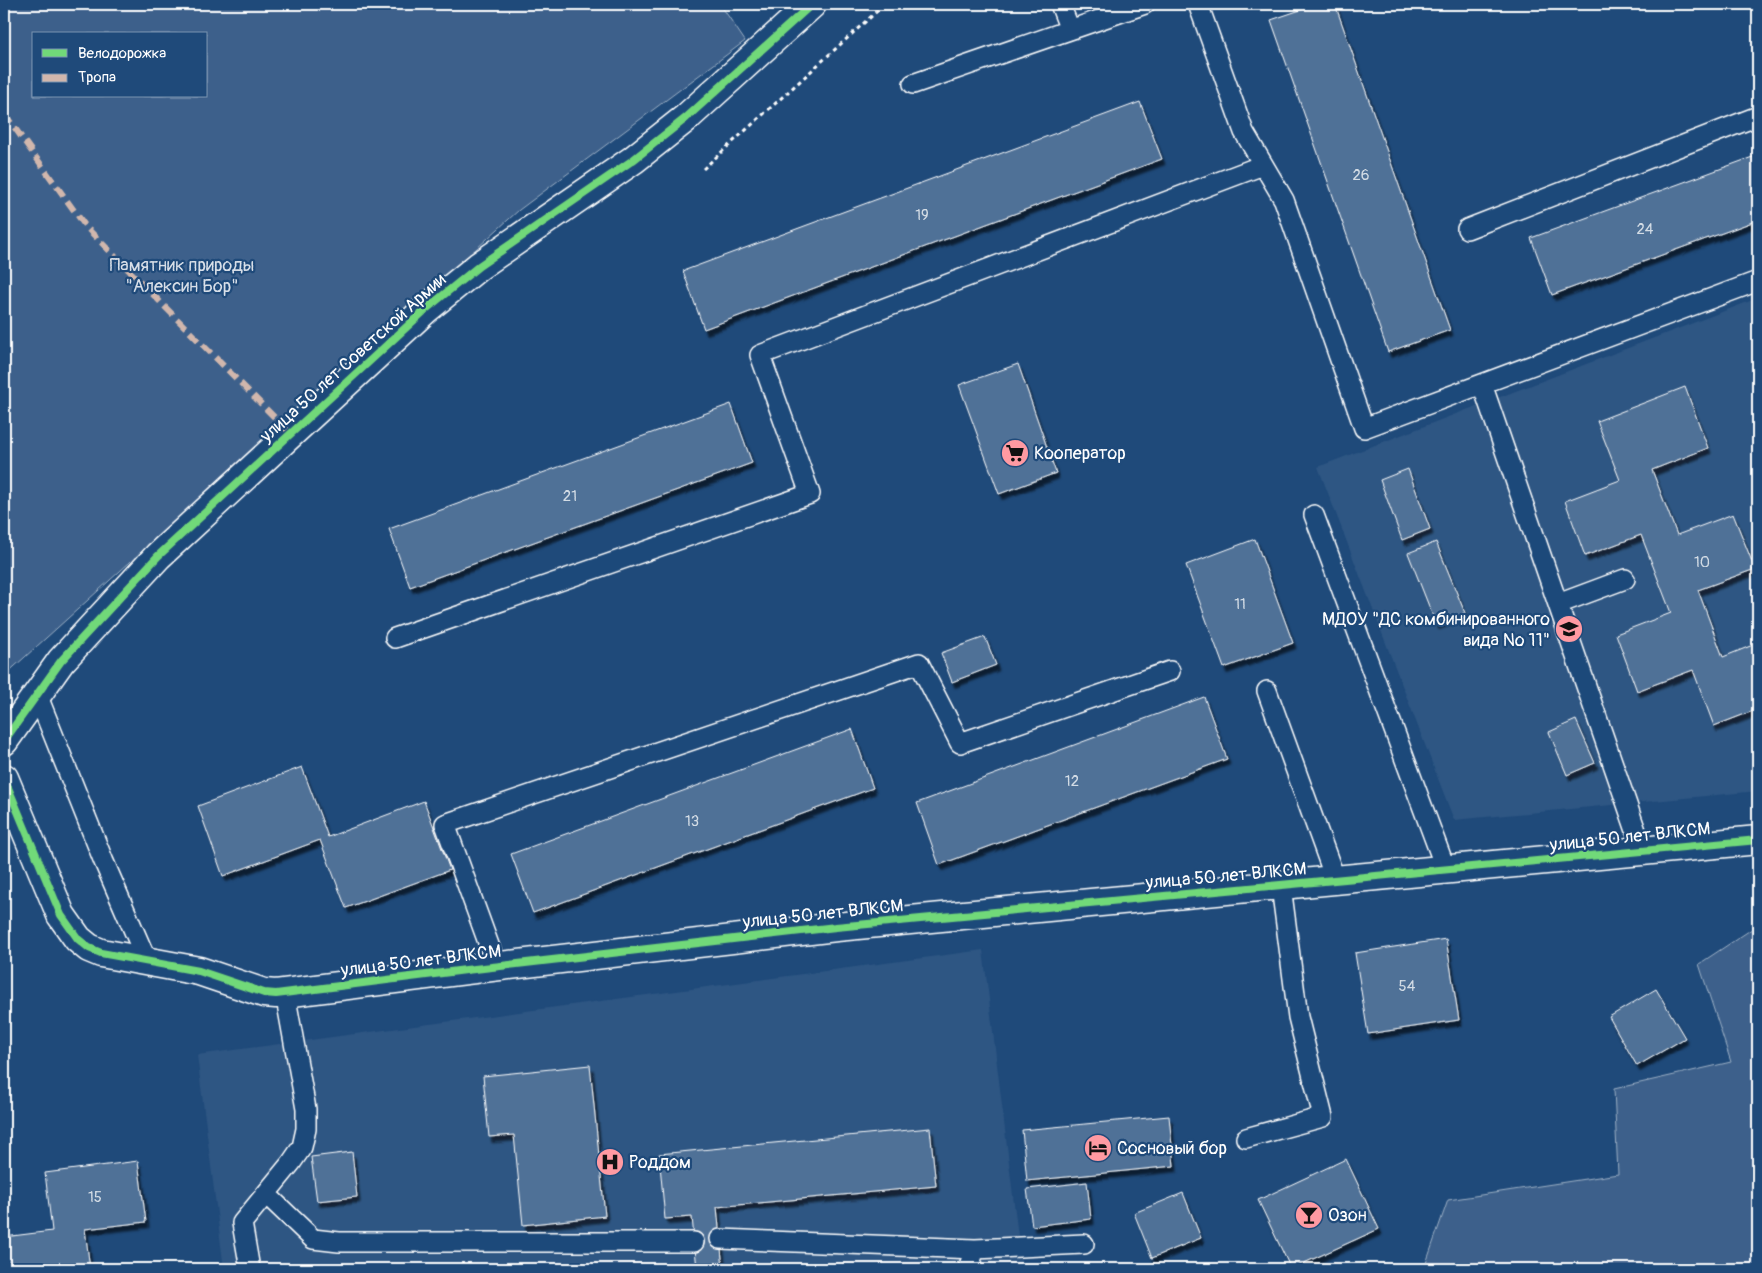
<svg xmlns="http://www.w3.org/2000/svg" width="1762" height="1273" font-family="Pangolin,sans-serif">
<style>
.built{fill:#2e5683}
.green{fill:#3c618b;stroke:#9eb0c5;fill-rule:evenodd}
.building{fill:#507197;stroke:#fff;filter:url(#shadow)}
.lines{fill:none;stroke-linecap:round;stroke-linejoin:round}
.lane-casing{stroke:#fff;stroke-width:22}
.street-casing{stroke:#fff;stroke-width:31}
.secondary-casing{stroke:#fff;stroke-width:31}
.path{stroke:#fff;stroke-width:3;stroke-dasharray:4 4;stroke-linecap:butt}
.lane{stroke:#1f4a7a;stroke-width:19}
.street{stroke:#1f4a7a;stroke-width:28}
.secondary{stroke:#1f4a7a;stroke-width:28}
.quiet{stroke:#d1b7ad;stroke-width:6;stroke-dasharray:12 6;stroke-linecap:butt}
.cycleway-casing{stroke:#1f4a7a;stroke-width:11}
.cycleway{stroke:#71d979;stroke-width:8}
.labels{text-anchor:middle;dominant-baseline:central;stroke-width:4.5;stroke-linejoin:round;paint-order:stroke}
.number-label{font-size:15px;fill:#d3dce5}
.park-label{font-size:18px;fill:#d8dfe8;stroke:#1f4a7a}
.street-label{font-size:18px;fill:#fff;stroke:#1f4a7a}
.poi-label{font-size:18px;fill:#fff;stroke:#1f4a7a;text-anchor:start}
</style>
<defs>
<filter id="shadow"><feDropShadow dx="3" dy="5.5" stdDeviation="1" flood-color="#0009"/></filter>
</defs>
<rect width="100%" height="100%" fill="#1f4a7a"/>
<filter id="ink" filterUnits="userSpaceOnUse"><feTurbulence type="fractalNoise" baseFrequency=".02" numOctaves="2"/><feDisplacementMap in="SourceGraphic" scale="10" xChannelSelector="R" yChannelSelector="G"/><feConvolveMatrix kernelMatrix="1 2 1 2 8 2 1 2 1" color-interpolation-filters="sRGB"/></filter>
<g filter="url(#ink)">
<!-- built -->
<path class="built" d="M1758,298V791L1454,820L1318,467Z
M983,950L1022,1269H224L197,1055Z"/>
<!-- green -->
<path class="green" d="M4,4H720L745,41L519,210L4,676ZM34,34H206V96H34Z
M1758,925V1269H1424L1448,1200L1618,1174L1614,1089L1731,1062L1699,964Z"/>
<!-- building -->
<path class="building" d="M1318,4H1335L1450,330L1388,352L1271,20Z
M1140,102L1162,159L704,329L683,271Z
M1758,155V220L1552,295L1531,238Z
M1018,364L1056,473L999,494L959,385Z
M1685,387L1708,448L1652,470L1677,535L1733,514L1755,569L1698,590L1723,657L1758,643V709L1714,726L1693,670L1637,691L1616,634L1671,613L1641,535L1585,556L1565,501L1620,480L1597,421Z
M731,404L752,463L410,587L389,529Z
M1408,469L1430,529L1402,540L1380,480Z
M1255,539L1293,643L1224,668L1186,565Z
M1436,542L1465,613L1436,624L1408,553Z
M985,637L996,665L952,682L941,653Z
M1204,697L1227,759L939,865L917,803Z
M1576,720L1595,763L1567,775L1549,732Z
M852,729L873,788L533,913L511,854Z
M302,767L328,837L424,801L450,870L346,908L320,840L223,876L198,806Z
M1446,939L1459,1020L1368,1034L1355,953Z
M1656,989L1685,1038L1637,1066L1609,1017Z
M590,1065L605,1216L523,1225L514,1135L489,1137L483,1076Z
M1169,1116L1174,1166L1027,1181L1022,1130Z
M930,1128L936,1186L717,1207L723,1269H697L692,1217L665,1219L659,1154Z
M352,1152L357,1197L317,1201L311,1157Z
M1346,1159L1379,1229L1291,1269L1258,1200Z
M138,1161L146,1222L85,1229L90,1269H4V1237L52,1231L45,1173Z
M1087,1182L1091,1219L1032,1226L1027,1189Z
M1183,1193L1201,1238L1152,1258L1134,1213Z"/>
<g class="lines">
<defs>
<path id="lane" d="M1060,4L1070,30
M1198,4L1244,132L1284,200L1364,428L1758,281
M913,84L1145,4
M1467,229L1758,116
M1482,384L1643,851
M1314,515L1446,870
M1558,604L1625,579
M395,638L810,494L760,355L1263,165
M1267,691L1336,881
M37,694L104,862L147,961
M497,967L445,824L919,663L960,743L1170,671
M1246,1138L1323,1117L1298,1017L1281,886
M266,1194L313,1239L339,1242H694
M720,1239L975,1249L1084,1244
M250,1269L242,1223L291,1163L302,1147L306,1129V1109L285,993
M968,1269L975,1249"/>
<path id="street" d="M4,778L61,915L78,939L89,948L101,953L199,971L264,993L276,994L466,970L836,927L1758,840"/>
<path id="secondary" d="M4,741L61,661L158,556L425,310L479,266L633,160L686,118L812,4"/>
</defs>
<!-- lane casing -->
<use href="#lane" class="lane-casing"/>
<!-- street casing -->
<use href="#street" class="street-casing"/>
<!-- secondary casing -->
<use href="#secondary" class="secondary-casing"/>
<!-- path -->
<path class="path" d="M703,169L885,4"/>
<!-- lane -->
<use href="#lane" class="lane"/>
<!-- street -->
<use href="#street" class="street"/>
<!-- secondary -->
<use href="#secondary" class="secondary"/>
<!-- quiet -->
<path class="quiet" d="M4,113L86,227L291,434"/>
<defs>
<path id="cycleway" d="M4,741L61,661L158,556L425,310L479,266L633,160L686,118L812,4
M4,778L61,915L78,939L89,948L101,953L199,971L264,993L276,994L466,970L836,927L1758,840"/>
</defs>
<!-- cycleway casing -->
<use href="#cycleway" class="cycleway-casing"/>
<!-- cycleway -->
<use href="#cycleway" class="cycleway"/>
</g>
</g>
<!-- icons -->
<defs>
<symbol id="supermarket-disc" viewBox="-11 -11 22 22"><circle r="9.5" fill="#ff9aa2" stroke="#1f4a7a"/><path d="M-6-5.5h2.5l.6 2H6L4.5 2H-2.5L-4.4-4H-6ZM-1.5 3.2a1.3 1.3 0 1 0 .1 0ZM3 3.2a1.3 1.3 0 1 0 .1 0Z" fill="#111"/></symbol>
<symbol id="school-disc" viewBox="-11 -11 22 22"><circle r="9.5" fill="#ff9aa2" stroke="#1f4a7a"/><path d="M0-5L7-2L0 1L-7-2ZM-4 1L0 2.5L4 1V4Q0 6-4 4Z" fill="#111"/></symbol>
<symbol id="hotel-disc" viewBox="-11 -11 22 22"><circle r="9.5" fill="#ff9aa2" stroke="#1f4a7a"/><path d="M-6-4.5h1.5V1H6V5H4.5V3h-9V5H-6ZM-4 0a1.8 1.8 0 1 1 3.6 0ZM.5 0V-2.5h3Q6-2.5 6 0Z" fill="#111"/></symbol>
<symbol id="hospital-disc" viewBox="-11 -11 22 22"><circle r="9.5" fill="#ff9aa2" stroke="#1f4a7a"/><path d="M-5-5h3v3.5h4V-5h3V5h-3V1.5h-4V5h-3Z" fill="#111"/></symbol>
<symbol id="bar-disc" viewBox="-11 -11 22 22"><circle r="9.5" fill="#ff9aa2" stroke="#1f4a7a"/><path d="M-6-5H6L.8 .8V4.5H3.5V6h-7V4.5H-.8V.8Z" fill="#111"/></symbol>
</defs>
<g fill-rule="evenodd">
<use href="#supermarket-disc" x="999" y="437" width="32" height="32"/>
<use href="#school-disc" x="1553" y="613" width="32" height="32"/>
<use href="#hotel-disc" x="1082" y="1132" width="32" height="32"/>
<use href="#hospital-disc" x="594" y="1146" width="32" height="32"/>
<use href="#bar-disc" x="1293" y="1199" width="32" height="32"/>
</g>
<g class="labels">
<!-- number labels -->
<g class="number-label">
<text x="1361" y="175">26</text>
<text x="922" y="215">19</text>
<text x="1645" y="229">24</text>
<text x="570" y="496">21</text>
<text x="1702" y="562">10</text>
<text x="1240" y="604">11</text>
<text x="1072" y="781">12</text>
<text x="692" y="821">13</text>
<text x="1407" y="986">54</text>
<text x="95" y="1197">15</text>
</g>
<!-- park labels -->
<g class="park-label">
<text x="182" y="265">Памятник природы<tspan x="182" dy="21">"Алексин Бор"</tspan></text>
</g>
<!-- street labels -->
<g class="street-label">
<text transform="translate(353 358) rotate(-42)">улица 50 лет Советской Армии</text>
<text transform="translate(1630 837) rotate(-6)">улица 50 лет ВЛКСМ</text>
<text transform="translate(1226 876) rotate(-5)">улица 50 лет ВЛКСМ</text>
<text transform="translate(823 914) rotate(-6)">улица 50 лет ВЛКСМ</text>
<text transform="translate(421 961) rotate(-7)">улица 50 лет ВЛКСМ</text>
</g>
<!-- poi labels -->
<g class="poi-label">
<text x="1034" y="453">Кооператор</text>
<text x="1550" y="619" text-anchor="end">МДОУ "ДС комбинированного<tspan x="1550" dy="21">вида № 11"</tspan></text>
<text x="1117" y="1148">Сосновый бор</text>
<text x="629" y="1162">Роддом</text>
<text x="1328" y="1215">Озон</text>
</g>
</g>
<!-- margin -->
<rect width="1762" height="1273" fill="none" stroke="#1f4a7a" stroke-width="20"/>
<rect x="10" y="10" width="1742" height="1253" fill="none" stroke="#fff" stroke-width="2" filter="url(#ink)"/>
<!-- legend -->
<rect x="32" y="32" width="175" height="65" fill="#1f4a7a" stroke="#7992af"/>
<rect x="42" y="49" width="25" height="8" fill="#71d979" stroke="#7992af"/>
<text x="78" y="58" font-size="15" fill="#ffffff">Велодорожка</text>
<rect x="42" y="74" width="25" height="8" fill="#d1b7ad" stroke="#7992af"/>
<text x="78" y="82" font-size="15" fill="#ffffff">Тропа</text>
</svg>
